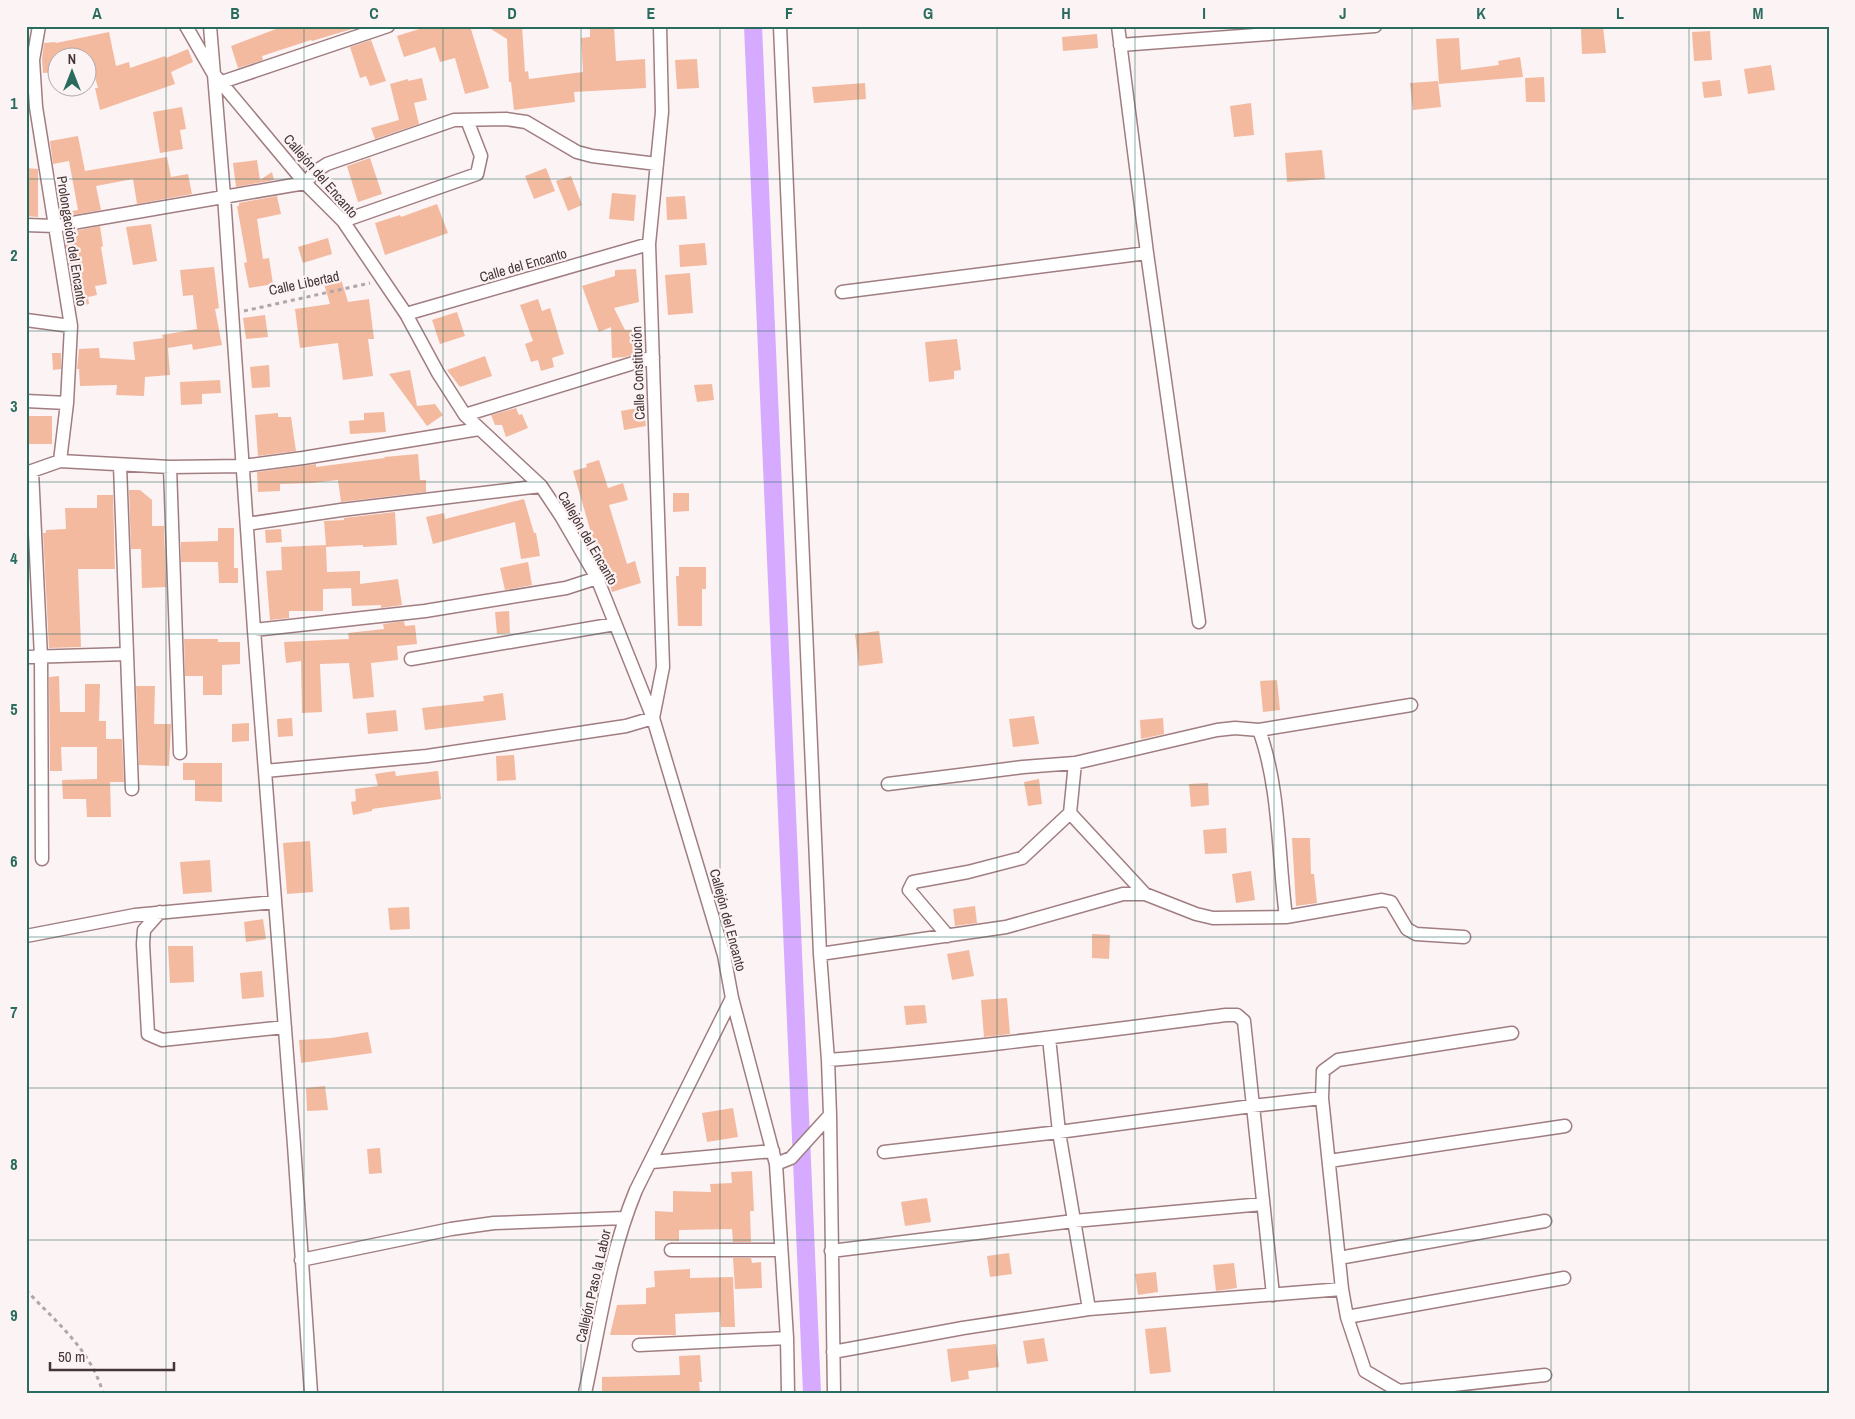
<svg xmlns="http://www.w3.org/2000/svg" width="1855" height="1419" font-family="'Archivo Narrow',sans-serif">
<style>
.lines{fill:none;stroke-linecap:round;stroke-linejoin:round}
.canal{stroke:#d5aaff;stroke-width:18}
.building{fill:#f3baa0}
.minor-casing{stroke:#a07d80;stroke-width:15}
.path{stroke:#b2a6a7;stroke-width:3;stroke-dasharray:4 4;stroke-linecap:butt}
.minor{stroke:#fff;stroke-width:12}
.grid{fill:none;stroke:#296c5e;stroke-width:1;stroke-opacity:0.55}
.labels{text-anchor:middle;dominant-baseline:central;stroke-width:4.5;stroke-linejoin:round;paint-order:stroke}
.street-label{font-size:14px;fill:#453537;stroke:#fcf3f4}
.neatline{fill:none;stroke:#296c5e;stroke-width:2}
.grid-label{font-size:16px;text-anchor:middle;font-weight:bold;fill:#296c5e}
</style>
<rect width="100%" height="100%" fill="#fcf3f4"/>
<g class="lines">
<!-- canal -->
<path class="canal" d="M753,26L812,1393"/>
</g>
<!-- building -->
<path class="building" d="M284,26H362L312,41L311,40L262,56L263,60L238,68L231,46Z
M429,26H470L489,88L465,94L455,58L440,62L435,47L404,57L397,36Z
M486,26H522L525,72L528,71L529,79L583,72L581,38L590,37V26H614L616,61L645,59L646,88L574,92L575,102L514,110L511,82H509L507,39Z
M1603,27L1606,53L1582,54L1581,29Z
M1710,31L1712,60L1694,61L1692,32Z
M109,32L116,66L129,62L130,68L165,56L166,58L188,49L193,62L171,72L175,84L100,110L95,88H98L90,59L58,58V72L43,73L42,59L44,43L55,42L56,43Z
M1097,34L1098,48L1063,51L1062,37Z
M1459,38L1461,70L1499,65L1498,61L1520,57L1523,77L1439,84L1436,39Z
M371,40L386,81L370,86L366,76L360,78L350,47Z
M697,59L699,88L677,89L675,60Z
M1771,65L1775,90L1748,94L1744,69Z
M1544,77L1545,102H1526L1525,78Z
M422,78L427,100L414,103L419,124L375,139L371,128L399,120L390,84L408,79V81Z
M1720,80L1722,96L1704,98L1702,82Z
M1438,81L1441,107L1413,110L1410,83Z
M865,83L866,99L814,103L812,87Z
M1251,103L1254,135L1234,137L1230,106Z
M182,107L186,129L180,130L183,149L160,153L153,112Z
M78,136L85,171L167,157L171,177L188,174L192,194L137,204L133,179L96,186L101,210L62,217L61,213L78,210L69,161L53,164L50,141Z
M1322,150L1325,179L1287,182L1285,153Z
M370,158L382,194L358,202L347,166Z
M257,160L260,180L272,172L274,180L236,187L233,163Z
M26,168L38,169V217L26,216Z
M546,168L555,191L534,199L525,176Z
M571,176L582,205L568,211L556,181Z
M612,193L636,195L634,221L609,219Z
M277,196L281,214L257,219L263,259L269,258L273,284L249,288L244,263L247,262L237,206H239V203Z
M685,196L687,219L667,220L666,197Z
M437,204L448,233L385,255L375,223L400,215L401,217Z
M151,224L157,261L133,265L126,227Z
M100,226L103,246L101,247L107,284L95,286L97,295L88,297L89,304L76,306L64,233Z
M328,238L332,254L303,263L298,247Z
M705,243L707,265L680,267L679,245Z
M214,267L219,308L215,309L222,345L193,350L192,344L168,348L170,375L145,377L144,396L116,395L117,385L80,386L79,369H77L79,349L99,348L100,358L135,360L133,342L163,338L162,335L197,329L193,295L183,296L180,270Z
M636,269L639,302L614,308L625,330L639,329L640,353L625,357L612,358L611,327L599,332L582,286L615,276V270Z
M690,273L693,313L668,315L665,275Z
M341,279L348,302L369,299L374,339H368L373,376L343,380L338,343L300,348L295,309L330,304L324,284Z
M538,299L542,311L550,308L564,354L552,358L554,367L541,371L538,360L531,362L525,344L533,341L520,305Z
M457,312L465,336L440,344L432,320Z
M265,315L268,337L246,339L243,318Z
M957,339L961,370L954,371V379L929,382L925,342Z
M52,353H61V369L53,370Z
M485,356L492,376L460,387L447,370Z
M269,365L270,387L252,388L250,367Z
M410,370L417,406L435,404L443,415L427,426L389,374Z
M220,380L221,393L202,394V404L181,405L180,382Z
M712,384L714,400L697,402L694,385Z
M643,407L646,426L624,430L621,411Z
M516,408L519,415L522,414L528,428L506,437L502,425H495L491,415Z
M384,412L386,432L350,434L349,421L364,420V413Z
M278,413V417H291L296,451L258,456L255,415Z
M26,416H52V444H26Z
M418,454L420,480H426V492L341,502L338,480L312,483L280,484V491L258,492L257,472L316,464V467L385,458L384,457Z
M599,460L608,488L623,483L628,500L609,505L627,564L635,561L641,583L612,592L599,552L597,553L573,471L587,467L586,464Z
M129,490H140L152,500V526H164L166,587L142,588L141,549H131Z
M673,493H689V511L673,512Z
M97,495H113L115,569H78L81,647L49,648L43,533H46V530L66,529L65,508H97Z
M524,499L534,533H536L540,556L521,559L515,522L433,544L426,517L444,513L445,519Z
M395,512L397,545L363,547V545L326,547L327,572L360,571V584L398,579L402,605L381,608V605L352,606L351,588L323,589V611H289V618L270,620L266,571L282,570L281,547L326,545L324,521L344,520V518Z
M218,528H234V568H238V583H219L218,562H181V542L218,541Z
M281,529L282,542L266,543L265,530Z
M528,562L532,585L505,590L500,568Z
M679,567H706V589H702V626H678L676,576H679Z
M509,611L510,633L497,634L495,612Z
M404,621L405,626L415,625L417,644L397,646L398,660L371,663L374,697L353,699L349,663L320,664L322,712L302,713L301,661L286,663L284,642L349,639L348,633L384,629L383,624Z
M879,631L883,663L859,666L855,634Z
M184,639H218V642H240V664L222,665V695H203V676H185Z
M59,676L60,712H85V684H100L99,721H106V739H122L124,782H110L111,817H87L86,799H63L62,780L97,779V747H61L62,771H50L49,677Z
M1277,680L1280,710L1263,712L1260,681Z
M136,686H155L154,724H171L169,766L139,765Z
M503,693L506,720L425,730L422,708L484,701L483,696Z
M396,710L398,731L368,734L366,713Z
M1034,716L1039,744L1013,747L1009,719Z
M292,718L293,736L278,737L277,719Z
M1163,718L1164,734L1141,739L1140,720Z
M249,723V741L232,742V724Z
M514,755L516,780L497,781L496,756Z
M183,763H222V802L195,801V780H183Z
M395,771L396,776L438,771L441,799L372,809V811L353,815L351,802L356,801L355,789L378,786L375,774Z
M1039,779L1042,804L1028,806L1024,782Z
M1208,783L1209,805L1191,807L1189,784Z
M1226,828L1227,853L1205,854L1203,830Z
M1292,838H1310L1311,874H1314L1317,903L1296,906Z
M310,841L313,892L287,894L283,843Z
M210,860L212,892L183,894L180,862Z
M1251,871L1255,900L1236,903L1232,874Z
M975,906L977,923L955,926L953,909Z
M409,907L410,929L390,930L388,908Z
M263,919L266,939L246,942L244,922Z
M1092,934L1110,935L1109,959L1092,958Z
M168,946H193L194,982L170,983Z
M969,950L974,976L952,980L947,954Z
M262,971L264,997L242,999L240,973Z
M1007,998L1010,1034L984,1037L981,1000Z
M925,1005L927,1023L906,1025L904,1006Z
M368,1032L372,1053L301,1063L299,1040L331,1038Z
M325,1086L328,1110L307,1111L306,1088Z
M733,1108L738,1137L707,1142L702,1113Z
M380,1148L382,1173L369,1174L367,1149Z
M752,1171L754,1211H750L751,1242H733L732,1229L679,1230V1241L655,1240V1211L673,1212V1191L711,1192L710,1184L732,1183L731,1172Z
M927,1198L931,1222L905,1226L901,1202Z
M1009,1253L1012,1274L990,1277L987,1256Z
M733,1258H751L752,1263L761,1262L762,1288L735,1289Z
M1234,1263L1237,1288L1216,1291L1213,1265Z
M690,1269V1278L733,1277L735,1327H721L720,1312L675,1314L676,1335H610L617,1305L646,1304V1288L655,1287L654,1271Z
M1156,1272L1158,1292L1138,1295L1135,1274Z
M1166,1327L1171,1372L1150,1374L1145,1329Z
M1044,1338L1048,1361L1027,1364L1023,1341Z
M996,1344L999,1367L968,1371L969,1379L951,1382L947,1349Z
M700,1355L702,1382H699L700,1393H602V1377L680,1375L679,1356Z"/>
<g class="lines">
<defs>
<path id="minor" d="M39,26L33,60L36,107L71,326L67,403L60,461
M186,26L213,73L305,183L343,221L406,314L438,373L465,415L541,486L561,516L597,578L653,718L724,955L732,998L776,1164L787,1338L788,1393
M210,26L224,196L254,630L294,1145L311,1393
M780,26L820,954L828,1060L830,1115L834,1393
M1118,26L1147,253L1199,622
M1120,45L1375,26
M222,82L388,26
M343,221L477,174L481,156L467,120
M26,225L55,226L305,183L316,171L327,164L454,120L506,119L526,122L577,152L592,156L657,164
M842,292L1147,253
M406,314L649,244
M26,320L71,326
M26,401L67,403
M465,415L653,357
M120,465L132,789
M170,467L180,753
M32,471L41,657L42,859
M26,473L60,461L170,467L243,466L303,458L479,429
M247,524L341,510L541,486
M254,630L425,611L566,588L597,578
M26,657L127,654
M411,659L615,624
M1259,730L1411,705
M265,771L427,756L626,726L653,718L663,667L649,244L662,112L660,26
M1070,813L1145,894
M160,912L144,930L143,944L148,1034L162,1040L285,1027
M1286,917L1382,900L1391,902L1407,929L1416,934L1464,937
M26,936L135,915L275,902
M948,936L909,890L913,882L968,872L1022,858L1070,813L1075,763
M820,954L1006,927L1123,894H1145L1196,914L1213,918L1286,917C1278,856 1280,787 1259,730L1235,728L1217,730L1075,763L1023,767L888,784
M1512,1033L1338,1060L1323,1071L1322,1098L1342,1289L1347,1317L1564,1278
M1049,1038L1059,1132L1089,1309
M828,1060C961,1050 1093,1032 1226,1015H1237L1244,1021L1273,1295
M884,1152L1059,1132L1252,1106L1322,1098
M1329,1161L1565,1126
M652,1162L773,1151
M776,1164L791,1158L830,1115
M671,1250H781
M831,1251L1074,1221L1263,1204
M1339,1258L1545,1221
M301,1260L451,1229L494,1223L624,1218
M1347,1317L1365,1371L1399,1391L1545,1375
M639,1345L787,1338
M833,1352L963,1328L1089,1309L1342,1289
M585,1393C600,1324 609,1255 636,1190L732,998"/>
</defs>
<!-- minor casing -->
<use href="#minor" class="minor-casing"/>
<!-- path -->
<path class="path" d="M244,311L370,283
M26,1290C56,1322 91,1350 103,1393"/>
<!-- minor -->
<use href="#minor" class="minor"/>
</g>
<!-- grid -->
<path class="grid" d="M166,26V1393M304,26V1393M443,26V1393M581,26V1393M720,26V1393M858,26V1393M997,26V1393M1135,26V1393M1274,26V1393M1412,26V1393M1551,26V1393M1689,26V1393M26,179H1829M26,331H1829M26,482H1829M26,634H1829M26,785H1829M26,937H1829M26,1088H1829M26,1240H1829"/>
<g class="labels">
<!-- street labels -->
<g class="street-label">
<text transform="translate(321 176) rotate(49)">Callejón del Encanto</text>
<text transform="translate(72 241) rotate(81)">Prolongación del Encanto</text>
<text transform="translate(523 265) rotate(-16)">Calle del Encanto</text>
<text transform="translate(304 283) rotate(-12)">Calle Libertad</text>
<text transform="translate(638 373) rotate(-92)">Calle Constitución</text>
<text transform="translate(588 538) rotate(60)">Callejón del Encanto</text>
<text transform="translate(728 920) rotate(75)">Callejón del Encanto</text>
<text transform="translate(593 1286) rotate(-77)">Callejón Paso la Labor</text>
</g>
</g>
<!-- border -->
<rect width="1855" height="1419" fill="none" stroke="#fcf3f4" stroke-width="55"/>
<!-- north arrow -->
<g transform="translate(72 72)"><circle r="24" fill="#fcf3f4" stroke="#b3a7a8"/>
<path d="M0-4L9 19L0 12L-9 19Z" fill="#296c5e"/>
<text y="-8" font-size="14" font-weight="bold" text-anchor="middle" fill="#453537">N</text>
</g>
<!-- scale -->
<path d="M50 1362v8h124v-8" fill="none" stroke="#453537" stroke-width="2.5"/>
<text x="58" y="1362" font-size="15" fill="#453537" stroke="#fcf3f4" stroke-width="4" paint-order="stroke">50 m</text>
<rect x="28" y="28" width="1800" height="1364" class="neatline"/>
<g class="grid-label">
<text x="97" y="19">A</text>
<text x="235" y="19">B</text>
<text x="374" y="19">C</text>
<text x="512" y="19">D</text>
<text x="651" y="19">E</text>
<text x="789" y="19">F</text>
<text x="928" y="19">G</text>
<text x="1066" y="19">H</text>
<text x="1204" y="19">I</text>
<text x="1343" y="19">J</text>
<text x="1481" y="19">K</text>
<text x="1620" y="19">L</text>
<text x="1758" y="19">M</text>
<text x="14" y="109">1</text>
<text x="14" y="261">2</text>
<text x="14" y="412">3</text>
<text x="14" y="564">4</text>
<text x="14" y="715">5</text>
<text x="14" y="867">6</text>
<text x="14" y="1018">7</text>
<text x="14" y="1170">8</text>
<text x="14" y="1321">9</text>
</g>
</svg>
